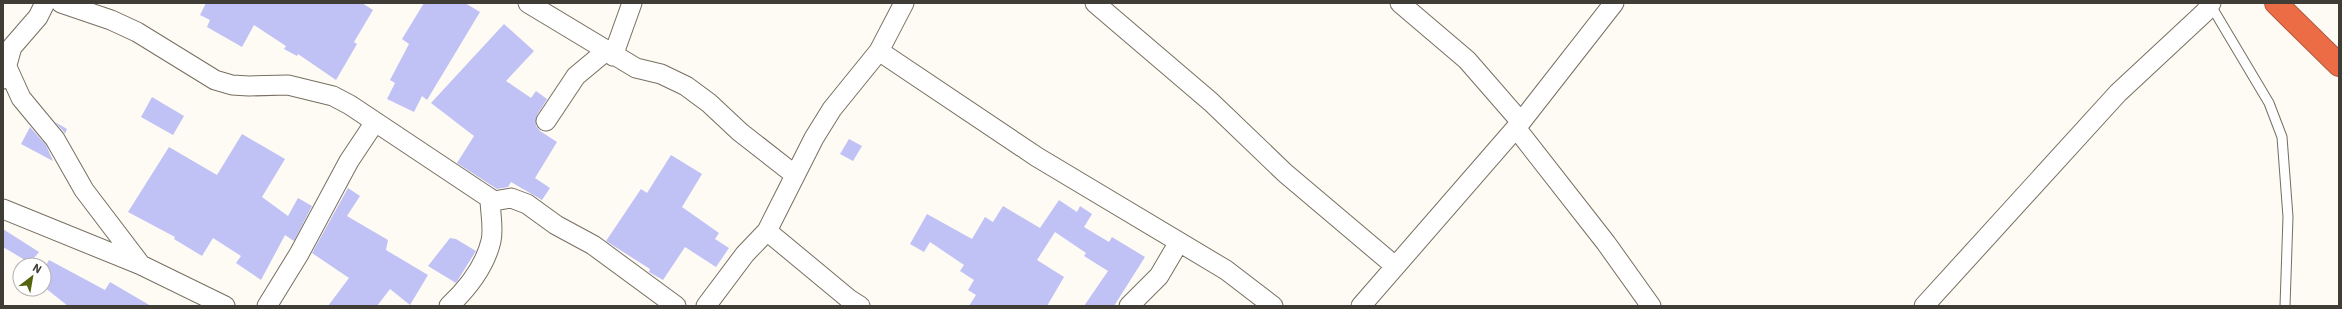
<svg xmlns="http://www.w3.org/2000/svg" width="2342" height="309" font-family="'IBM Plex Sans',sans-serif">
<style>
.building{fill:#c0c2f5}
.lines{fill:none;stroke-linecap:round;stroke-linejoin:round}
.lane-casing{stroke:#776f61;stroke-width:11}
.street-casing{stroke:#776f61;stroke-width:21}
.highway-casing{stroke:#b05c41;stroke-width:24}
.lane{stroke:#fff;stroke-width:9}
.street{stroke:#fff;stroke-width:19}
.highway{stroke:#ec6c46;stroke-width:22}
</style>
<rect width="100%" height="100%" fill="#fefaf4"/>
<!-- building -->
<path class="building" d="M206,3H362L373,10L354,42L357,44L336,80L298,54L297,56L284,49L286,46L254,25L242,47L207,27L210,20L200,15Z
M424,3H465L480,12L427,100L422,96L414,112L387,99L395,83L390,80L409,44L402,39Z
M504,24L534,51L506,81L531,98L536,91L547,99L537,115L536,126L540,131L557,142L535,178L550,188L542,200L511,182L508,187L497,189L457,163L474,136L431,103Z
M152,97L184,116L173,135L141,117Z
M55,122L67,129L65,134L64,132Z
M30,127L46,145L53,161L21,144Z
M242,134L285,159L262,197L288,216L298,198L312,206L294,241L285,235L261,280L236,263L241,256L213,238L202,256L174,239L175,237L128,212L169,147L217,175Z
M849,139L862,146L853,161L840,154Z
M671,155L702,174L682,207L719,233L715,239L729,248L716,267L685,247L663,280L649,272L650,269L606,241L641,189L647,193Z
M348,188L360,196L347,216L388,240L386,250L428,275L410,305L390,289L377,306H328L349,278L312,253Z
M1059,200L1077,212L1080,206L1092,214L1084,227L1109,242L1112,237L1145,257L1114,306H1084L1108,271L1084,256L1086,253L1055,232L1037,260L1064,277L1047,306H969L976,295L968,290L974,280L960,271L964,265L930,242L924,252L910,244L927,214L972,239L985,217L993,222L1003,206L1040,228Z
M3,229L39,252L30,263L3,247Z
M450,238L456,239L476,251L456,283L428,266Z
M49,260L105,290L110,282L151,306H68L44,287V269Z"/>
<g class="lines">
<defs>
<path id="lane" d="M2210,4L2269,103L2282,137L2288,217L2285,306"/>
<path id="street" d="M61,3L111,20L137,32L215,80L232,85L249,86L288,85L333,96L350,105L494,201L511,198L527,204L556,225L593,245L676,306
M528,3L636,68L661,74L686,86L709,103L740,132L795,175
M1095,3L1211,102L1285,173L1395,266
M1400,3L1467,60L1521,122
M879,51L1037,157L1226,270L1273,306
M613,56L632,3
M7,67L21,98L55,139L84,190L141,265
M3,79L12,47L38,17L45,3
M546,121L576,76L606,51
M1516,128L1606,243L1651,306
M3,209L141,265L225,306
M767,231L849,299L860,306
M267,306L299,254L349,161L375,122
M449,306C467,289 485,266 491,241C494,228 490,212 490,198
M706,306L745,254L767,231L814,138L832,109L879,51L904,3
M1129,306L1159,276L1179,242
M1361,306L1521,122L1614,3
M1924,306L2118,93L2205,12L2211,3"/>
<path id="highway" d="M2276,3L2339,65"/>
</defs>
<!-- lane casing -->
<use href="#lane" class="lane-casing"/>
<!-- street casing -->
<use href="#street" class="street-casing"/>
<!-- highway casing -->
<use href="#highway" class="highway-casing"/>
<!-- lane -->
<use href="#lane" class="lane"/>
<!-- street -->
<use href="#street" class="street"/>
<!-- highway -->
<use href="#highway" class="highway"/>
</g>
<!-- border -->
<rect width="2342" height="309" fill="none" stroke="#403d37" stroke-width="8"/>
<!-- north arrow -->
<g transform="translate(32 277) rotate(31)"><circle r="19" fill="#ffffff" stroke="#b3b1af"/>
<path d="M0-3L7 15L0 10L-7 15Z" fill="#53640d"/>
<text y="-6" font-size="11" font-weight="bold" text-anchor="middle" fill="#403d37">N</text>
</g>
</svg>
